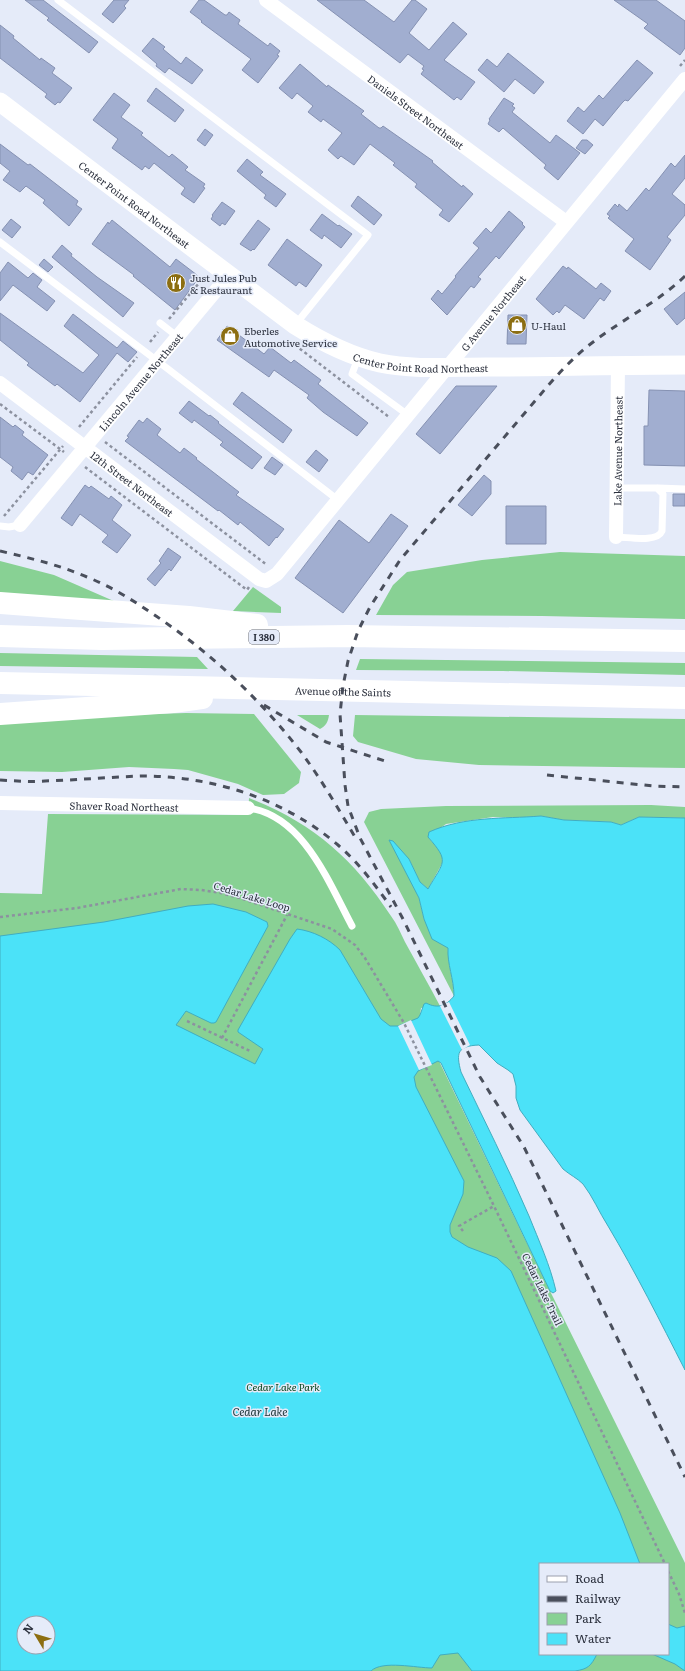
<svg xmlns="http://www.w3.org/2000/svg" width="685" height="1671" font-family="Literata,serif">
<style>
.green{fill:#88d194;fill-rule:evenodd}
.water{fill:#4be2f8;stroke:#41adc0;fill-rule:evenodd}
.pier{fill:#e5ebf9}
.building{fill:#a1aed0;stroke:#8591b2}
.lines{fill:none;stroke-linecap:round;stroke-linejoin:round}
.path{stroke:#8c919f;stroke-width:2.5;stroke-dasharray:3 3;stroke-linecap:butt}
.lane{stroke:#fff;stroke-width:7}
.street{stroke:#fff;stroke-width:14}
.secondary{stroke:#fff;stroke-width:19}
.highway{stroke:#fff;stroke-width:22}
.rail{stroke:#4a4f5c;stroke-width:3;stroke-dasharray:7 7;stroke-linecap:butt}
.labels{text-anchor:middle;dominant-baseline:central;stroke-width:3;stroke-linejoin:round;paint-order:stroke}
.shield{fill:#e5ebf9;stroke:#636875;stroke-width:1}
.shield-label{font-size:9px;font-weight:bold;fill:#2b303d}
.street-label{font-size:10px;fill:#2b303d;stroke:#e5ebf9}
.poi-label{font-size:10px;fill:#2b303d;stroke:#e5ebf9;text-anchor:start}
.park-label{font-size:10px;font-style:italic;fill:#07471c;stroke:#e5ebf9}
.water-label{font-size:11px;font-style:italic;fill:#1a3236;stroke:#e5ebf9}
</style>
<rect width="100%" height="100%" fill="#e5ebf9"/>
<!-- green -->
<path class="green" d="M560,552L685,556V619L542,616L376,615L393,585L407,572L482,560Z
M0,561L54,575L116,602L0,594Z
M253,587L281,607V613L233,611Z
M0,653L197,657L208,669L0,666Z
M360,659L685,663V675L503,671L356,670Z
M186,713L254,714L301,772L299,783L284,794L263,795L238,784L188,770L174,769L129,767L62,772L0,771V724L87,716Z
M297,715H329C328,722 326,726 320,729Z
M355,715L685,719V768L479,765L416,759L358,742L353,736Z
M249,798C313,823 353,858 391,916C397,924 401,934 405,942C417,964 429,985 440,1006L421,1008L420,1015L440,1063L550,1291L685,1563V1671H0V893L42,894L48,814L248,815ZM540,1564H668V1654H540ZM24,1623H48V1647H24Z
M651,805L685,807V818L639,817L621,825L611,822L564,820L541,816L513,818L493,817L446,824L428,837L442,853L443,862L428,889L420,882L409,859L408,874L419,898L424,919L448,947C447,964 454,979 454,996L364,822L369,812L381,809L446,806Z"/>
<!-- water -->
<path class="water" d="M541,816L564,820L611,822L621,825L639,817L685,818V1370C660,1321 636,1273 608,1226C599,1212 593,1197 583,1184C577,1178 570,1175 563,1169L520,1110L516,1098V1086L513,1074L508,1070L497,1063L479,1045C457,1046 456,1053 461,1072C484,1120 508,1167 529,1216C539,1241 550,1265 556,1291L553,1293L550,1291L441,1063L438,1061L418,1071L414,1077L416,1087L464,1181L463,1194L450,1225V1232L452,1237L468,1247L497,1258L511,1271L620,1513L640,1564H540V1654H597C591,1666 588,1669 575,1671H472L458,1653L440,1655L432,1668C417,1668 382,1660 371,1671H0V936L104,922L188,906L213,904L246,912L267,922L268,926L216,1022L214,1023H211L186,1011L176,1025L255,1064L263,1049L238,1032V1030L290,939L297,929C313,931 329,939 340,950L381,1019L390,1026H398L418,1018L420,1015L424,1004L426,1003C438,1009 446,1006 454,996C454,979 447,964 448,948L432,939L424,919L419,898L389,840L393,841L409,859L420,882L428,889C444,861 450,862 428,837L429,832C465,816 503,819 541,816ZM24,1623H48V1647H24Z
M668,1624L677,1628L685,1626V1671L675,1664L652,1654H668Z"/>
<!-- pier -->
<path class="pier" d="M449,1002L470,1045L462,1050L440,1006Z
M411,1020L432,1065L419,1070L398,1026Z"/>
<!-- building -->
<path class="building" d="M25,0H43L98,42L89,53L47,20L49,18Z
M114,0H129L124,6L126,8L113,23L102,14Z
M199,0H204L225,15H227L229,12L240,20L238,24L268,46L270,43L280,51L277,55L279,56L258,83L242,70L251,59L201,22L202,21L190,12Z
M317,0H364L394,22L412,0H415L427,9L409,33L429,50L453,22L467,34L444,60L475,82L461,100L457,97L454,100L421,74L424,70L422,69L424,66L408,54L400,63Z
M614,0H656L685,21V48L680,55L644,28L648,24Z
M0,25L14,36L13,38L40,60L41,58L55,68L52,73L72,88L60,103L58,102L55,105L45,97L47,94L0,58Z
M153,38L165,47L163,49L181,64L186,57L203,70L192,84L169,68L165,73L156,66L157,64L142,51Z
M508,53L544,82L534,94L515,79L504,92L478,70L487,59L497,67Z
M637,60L653,73L628,101L625,100L622,103L603,126L595,119L583,134L567,121L578,107L584,112L599,95L603,99Z
M300,64L327,87L328,85L364,111L361,114L379,128H381L383,126L433,161L432,162L462,187L463,185L473,194L449,222L439,215L443,210L415,187L417,184L393,165L395,163L370,144L354,165L341,156L338,159L328,150L342,133L323,119L321,122L308,112L313,106L297,93L292,99L279,88Z
M156,88L184,110L175,122L147,101Z
M114,93L130,105L121,117L143,133L141,135L169,157L172,154L177,158L188,167L185,170L205,184L203,187L205,188L194,203L181,194L185,188L154,163L149,169L145,166L142,170L112,148L118,139L93,120Z
M504,98L514,104L512,106L515,108L512,112L550,143L556,135L580,153L558,180L544,168L546,165L503,128L499,132L488,124L490,120L489,119Z
M205,129L213,135L205,146L197,140Z
M582,140H587L593,145L585,154L576,148Z
M0,144L28,165L30,164L78,201L76,205L82,209L69,226L43,203L45,200L26,186L20,192L3,180L10,171L0,163Z
M685,155V178L672,194L685,205V215L667,237L671,240L650,270L625,251L634,239L608,218L610,216L607,214L615,204L618,207L619,204L627,211L646,188L649,191L671,163L675,167Z
M247,159L263,172L260,175L286,194L276,207L264,198L266,195L237,171Z
M358,196L382,215L374,225L351,206Z
M222,202L235,211L225,225L222,223L220,226L211,219L213,216L212,215Z
M509,211L523,223L522,224L525,227L499,259L496,256L478,277L481,279L474,288L471,286L447,315L431,299L438,290L442,294L456,277L455,276L479,248L473,243L486,228L491,233Z
M322,214L338,226L339,225L352,234L341,248L324,235L322,239L310,230Z
M11,219L21,227L12,238L2,230Z
M112,220L170,267L176,259L197,275V280L175,310L133,276L134,275L92,244L108,222L109,224Z
M258,220L270,229L254,250L253,249L251,251L240,244Z
M287,239L322,265L306,287L299,282L296,286L268,265Z
M62,245L72,254L71,256L97,277L134,303L123,317L52,257Z
M44,259L53,267L48,272L39,265Z
M8,262L28,278L33,273L42,280L37,287L55,301L47,311L13,285L0,301V273Z
M563,266L567,269L568,267L596,289L601,283L611,291L604,301L600,298L584,319L565,305L559,313L557,311L553,315L536,299Z
M685,292V318L677,325L664,309Z
M0,313L83,373L99,355L64,326L73,314L117,348L123,341L137,352L128,362L117,353L80,402L57,384L55,386L27,365L29,363L0,340Z
M508,315H527L526,344H507Z
M227,326L264,354L270,347L291,363L294,360L321,380L318,384L368,423L357,436L323,412L307,398L309,395L274,370L269,377L217,340Z
M456,386H497L440,454L416,434Z
M649,390L685,391V466L644,465V426H648Z
M242,392L292,430L283,443L233,404Z
M189,401L209,416L210,415L219,422L218,423L262,457L252,469L220,445L223,442L194,420L192,423L179,413Z
M0,417L13,427L15,425L24,432L22,435L48,455L33,475L28,472L22,480L11,471L13,467L0,457Z
M147,418L161,429L157,435L180,453L184,448L197,458L196,459L239,492L236,495L284,529L277,538L276,537L269,546L240,522L238,525L219,510L218,511L125,441L129,437L127,436L139,420L143,423Z
M316,450L328,460L319,472L306,462Z
M272,457L283,465L275,475L264,468Z
M484,475L491,481V494L472,516L458,505Z
M85,485L89,488L91,486L109,499L111,496L122,505L112,520L131,535L117,553L102,542L108,535L80,514L72,526L61,518Z
M673,494H685V506H673Z
M506,506H546V544H506Z
M391,514L408,526L343,613L295,578L339,520L369,543Z
M168,548L181,557L171,571L169,569L155,586L147,579L161,563L159,561Z"/>
<g class="lines">
<!-- path -->
<path class="path" d="M680,66L685,60
M169,319L204,277
M150,342L158,332
M295,345L389,417
M0,404L64,452
M79,427L137,357
M105,442L267,565
M85,467L247,590L249,587
M4,516L63,446
M0,917L77,908L181,889L201,890L221,893L243,899L332,929L355,945L365,958L404,1023L494,1206L665,1564
M187,1021L250,1051
M222,1038L287,915
M463,1231L459,1226L494,1206
M668,1571L679,1594L685,1613"/>
<!-- lane -->
<path class="lane" d="M58,0L368,235L295,325
M0,242L168,369L338,500
M160,323L178,337
M358,358L352,374L408,415
M658,488L685,489
M0,526L9,527L20,525
M616,537C628,537 657,543 662,531L663,494L657,488H617
M248,808C303,815 329,883 352,926"/>
<!-- street -->
<g class="street">
<path id="s1" d="M266,0L566,222"/>
<path id="s2" d="M0,383L259,579L266,581L277,574L685,79"/>
<path id="s3" d="M20,525L229,275"/>
<path id="s4" d="M616,537L618,365"/>
<path id="s5" d="M0,803L248,808"/>
</g>
<!-- secondary -->
<path class="secondary" id="s6" d="M0,102L295,325C322,342 349,356 380,363C414,370 451,367 486,367C552,367 618,365 685,365"/>
<!-- highway -->
<g class="highway">
<path d="M0,603L189,617L257,625"/>
<path d="M0,636L102,639L348,636L685,641"/>
<path id="s7" d="M0,683L685,698"/>
<path d="M0,714L173,702L202,698"/>
</g>
<!-- rail -->
<path class="rail" d="M685,276C656,304 619,321 588,346C573,358 559,373 546,388L400,560L370,607L358,631L348,661L343,686L340,714L345,785L348,806L360,838L403,919L480,1077L524,1147L685,1477
M0,551C30,558 59,565 87,577C112,587 134,601 156,616C211,653 260,699 301,752C321,779 338,808 355,837
M264,705L326,742L385,761
M547,775L653,786L685,787
M0,780C15,781 30,782 45,781C78,780 110,777 142,776C213,776 284,799 338,845C359,863 375,885 391,907"/>
</g>
<!-- icons -->
<defs>
<symbol id="restaurant-disc" viewBox="-11 -11 22 22"><circle r="9.5" fill="#8c6e11" stroke="#e5ebf9"/><path d="M-5-6h1v4h1v-4h1v4h1v-4h1v5L-1.5 .5V6h-2V.5L-5-1ZM5-6V6H3V1.5H1.5Q1.5-4 5-6Z" fill="#fff"/></symbol>
<symbol id="shop-disc" viewBox="-11 -11 22 22"><circle r="9.5" fill="#8c6e11" stroke="#e5ebf9"/><path d="M-5-2.5h2.3a2.7 3.5 0 0 1 5.4 0H5L5.5 6h-11ZM-1.5-2.5h3a1.5 2.3 0 0 0-3 0Z" fill="#fff"/></symbol>
</defs>
<g fill-rule="evenodd">
<use href="#restaurant-disc" x="165" y="272" width="22" height="22"/>
<use href="#shop-disc" x="506" y="314" width="22" height="22"/>
<use href="#shop-disc" x="219" y="325" width="22" height="22"/>
</g>
<g class="labels">
<!-- shield labels -->
<rect class="shield" x="249" y="630" width="30" height="14" rx="3"/>
<g class="shield-label">
<text x="264" y="637">I 380</text>
</g>
<!-- street labels -->
<g class="street-label">
<text stroke="none"><textPath href="#s1" startOffset="187">Daniels Street Northeast</textPath></text>
<text stroke="none"><textPath href="#s6" startOffset="169">Center Point Road Northeast</textPath></text>
<text stroke="none"><textPath href="#s2" startOffset="684">G Avenue Northeast</textPath></text>
<text stroke="none"><textPath href="#s6" startOffset="504">Center Point Road Northeast</textPath></text>
<text stroke="none"><textPath href="#s3" startOffset="187">Lincoln Avenue Northeast</textPath></text>
<text stroke="none"><textPath href="#s4" startOffset="86">Lake Avenue Northeast</textPath></text>
<text stroke="none"><textPath href="#s2" startOffset="166">12th Street Northeast</textPath></text>
<text stroke="none"><textPath href="#s7" startOffset="343">Avenue of the Saints</textPath></text>
<text stroke="none"><textPath href="#s5" startOffset="124">Shaver Road Northeast</textPath></text>
<text transform="translate(252 896) rotate(17)">Cedar Lake Loop</text>
<text transform="translate(543 1289) rotate(64)">Cedar Lake Trail</text>
</g>
<!-- poi labels -->
<g class="poi-label">
<text x="190" y="277">Just Jules Pub<tspan x="190" dy="12">&amp; Restaurant</tspan></text>
<text x="531" y="325">U-Haul</text>
<text x="244" y="330">Eberles<tspan x="244" dy="12">Automotive Service</tspan></text>
</g>
<!-- park labels -->
<g class="park-label">
<text x="283" y="1386">Cedar Lake Park</text>
</g>
<!-- water labels -->
<g class="water-label">
<text x="260" y="1411">Cedar Lake</text>
</g>
</g>
<!-- legend -->
<rect x="539" y="1563" width="130" height="92" fill="#e5ebf9" stroke="#9ba0ae"/>
<rect x="547" y="1576" width="20" height="6" fill="#ffffff" stroke="#9ba0ae"/>
<text x="575" y="1583" font-size="12" fill="#2b303d">Road</text>
<rect x="547" y="1596" width="20" height="6" fill="#4a4f5c" stroke="#9ba0ae"/>
<text x="575" y="1603" font-size="12" fill="#2b303d">Railway</text>
<rect x="547" y="1613" width="20" height="12" fill="#88d194" stroke="#9ba0ae"/>
<text x="575" y="1623" font-size="12" fill="#2b303d">Park</text>
<rect x="547" y="1633" width="20" height="12" fill="#4be2f8" stroke="#9ba0ae"/>
<text x="575" y="1643" font-size="12" fill="#2b303d">Water</text>
<!-- north arrow -->
<g transform="translate(36 1635) rotate(308)"><circle r="19" fill="#e5ebf9" stroke="#9ba0ae"/>
<path d="M0-3L7 15L0 10L-7 15Z" fill="#8c6e11"/>
<text y="-6" font-size="11" font-weight="bold" text-anchor="middle" fill="#2b303d">N</text>
</g>
</svg>
